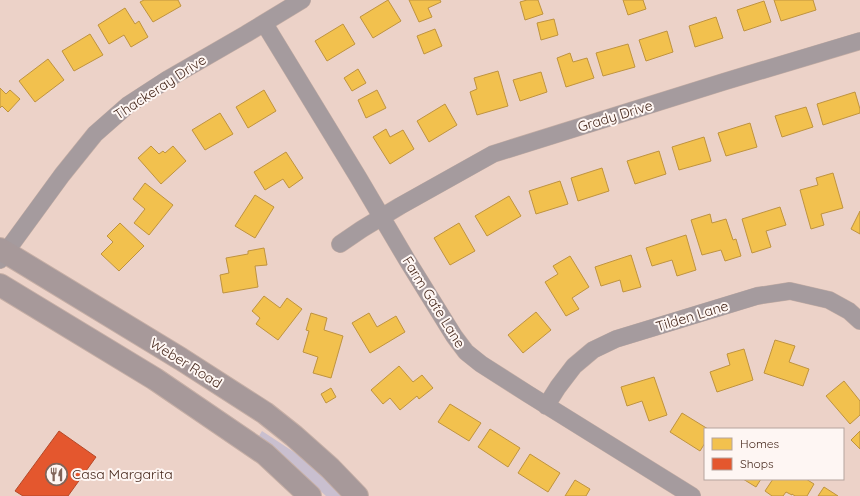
<svg xmlns="http://www.w3.org/2000/svg" width="860" height="496" font-family="Quicksand,sans-serif">
<style>
.green{fill:#c9bfcf}
.homes{fill:#f2c14e;stroke:#bf933f}
.shops{fill:#e4572e;stroke:#b54929}
.lines{fill:none;stroke-linecap:round;stroke-linejoin:round}
.street-casing{stroke:#c5aea5;stroke-width:18}
.secondary-casing{stroke:#c5aea5;stroke-width:24}
.street{stroke:#a59b9e;stroke-width:17}
.secondary{stroke:#a7999a;stroke-width:22}
.labels{text-anchor:middle;dominant-baseline:central;stroke-width:4;stroke-linejoin:round;paint-order:stroke}
.street-label{font-size:14px;fill:#47291d;stroke:#fef6f3}
.poi-label{font-size:14px;fill:#47291d;stroke:#fef6f3;text-anchor:start}
</style>
<rect width="100%" height="100%" fill="#ecd2c8"/>
<!-- green -->
<path class="green" d="M262,431L303,458L344,496H326L290,463L259,436Z"/>
<!-- homes -->
<path class="homes" d="M144,0H178L181,6L153,22L140,2Z
M388,0L401,21L373,38L360,17Z
M409,0H440L441,2L428,8L432,17L419,22Z
M527,0H538L543,14L525,20L520,2Z
M623,0H643L646,9L628,15Z
M774,0H813L816,10L781,21Z
M764,1L771,22L744,31L737,10Z
M125,8L135,24L139,21L148,37L131,47L124,35L109,44L98,25Z
M716,17L723,38L695,47L689,26Z
M554,19L558,35L541,40L537,23Z
M343,24L355,44L327,61L315,41Z
M435,29L442,46L424,54L417,36Z
M667,31L673,52L646,61L639,40Z
M90,34L103,55L74,71L62,51Z
M628,44L635,67L603,76L596,53Z
M570,53L573,62L587,58L594,78L566,87L557,58Z
M48,59L64,80L35,102L19,81Z
M358,69L366,83L352,91L344,78Z
M498,71L508,106L477,115L470,92L477,89L474,78Z
M541,72L547,92L520,101L513,80Z
M0,88L6,94L10,90L20,99L8,112L2,106L0,108Z
M264,90L276,111L248,128L236,107Z
M377,90L386,108L366,118L358,100Z
M855,92L860,109V113L823,125L817,104Z
M445,104L457,125L429,142L417,121Z
M806,107L813,127L782,137L775,116Z
M220,113L233,134L205,150L192,130Z
M750,123L757,147L726,156L718,133Z
M386,129L390,137L403,130L414,149L390,164L373,137Z
M704,137L711,161L679,170L672,147Z
M151,146L159,154L163,151L165,153L173,146L186,161L161,184L138,158Z
M659,151L666,174L635,184L627,161Z
M286,152L303,178L289,188L283,179L265,190L254,172Z
M602,168L609,191L578,201L571,178Z
M833,173L843,208L821,214L824,225L811,229L800,190L818,185L816,178Z
M560,181L568,204L536,214L529,191Z
M145,183L173,205L149,235L134,223L145,209L133,199Z
M255,195L274,207L255,238L235,226Z
M509,196L521,216L487,236L475,216Z
M780,207L786,225L766,231L771,247L752,253L742,219Z
M860,211V234L851,229Z
M710,214L712,223L726,219L733,240L736,239L741,256L725,261L721,250L702,255L691,220Z
M120,223L144,246L119,271L101,254L113,242L107,236Z
M459,223L475,251L450,265L434,238Z
M686,235L696,270L677,276L672,260L652,266L646,248Z
M264,248L267,265L255,266L258,287L223,293L220,275L229,273L226,258L248,254V251Z
M631,255L641,287L623,292L620,280L601,286L595,267Z
M570,256L589,287L572,298L579,309L566,316L545,282L558,274L553,266Z
M264,296L280,308L287,298L302,309L278,340L256,324L260,318L252,311Z
M536,312L551,330L523,353L508,335Z
M311,313L327,318L324,330L343,336L331,378L313,373L318,357L303,352L309,331L306,330Z
M369,313L377,327L396,316L405,332L370,353L352,323Z
M775,340L795,346L789,362L809,369L803,386L764,373Z
M744,349L753,380L717,392L710,372L730,365L727,354Z
M399,366L413,382L422,375L433,388L419,399L417,396L400,410L390,398L383,404L371,390Z
M654,377L667,415L649,421L642,401L627,406L621,387Z
M844,381L860,401V415L850,424L826,396Z
M331,388L336,397L326,403L321,394Z
M450,404L481,423L469,441L438,422Z
M682,413L708,429H705V443L700,451L670,432Z
M490,429L520,448L508,467L478,447Z
M860,431V449L851,440Z
M530,454L560,473L548,492L518,473Z
M743,479H761L756,487Z
M773,479H806L814,484L807,496H795L792,494V495L786,492L783,496H772L765,491Z
M575,480L590,489L586,496H565Z
M824,487L838,496H818Z"/>
<!-- shops -->
<path class="shops" d="M59,431L96,457L68,496H23L15,491Z"/>
<g class="lines">
<defs>
<path id="street" d="M264,23L358,177L407,260L454,336L466,352L481,364L528,394L692,496
M340,244L362,229L400,206L493,154L723,82L860,41
M0,260L62,175L95,134L128,105L168,79L246,34L302,0
M546,406L558,387L574,366L593,350L616,339L757,296L790,291L829,300L849,311L860,321"/>
<path id="secondary" d="M0,249L181,359L265,413L294,436L330,468L357,496
M0,285L155,379L265,454L310,496"/>
</defs>
<!-- street casing -->
<use href="#street" class="street-casing"/>
<!-- secondary casing -->
<use href="#secondary" class="secondary-casing"/>
<!-- street -->
<use href="#street" class="street"/>
<!-- secondary -->
<use href="#secondary" class="secondary"/>
</g>
<!-- icons -->
<defs>
<symbol id="restaurant-ring" viewBox="-11 -11 22 22"><circle r="9.5" fill="#fef6f3" stroke="#816459" stroke-width="1.5"/><path d="M-5-6h1v4h1v-4h1v4h1v-4h1v5L-1.5 .5V6h-2V.5L-5-1ZM5-6V6H3V1.5H1.5Q1.5-4 5-6Z" fill="#816459"/></symbol>
</defs>
<g fill-rule="evenodd">
<use href="#restaurant-ring" x="44" y="462" width="25" height="25"/>
</g>
<g class="labels">
<!-- street labels -->
<g class="street-label">
<text transform="translate(160 87) rotate(-33)">Thackeray Drive</text>
<text transform="translate(615 116) rotate(-17)">Grady Drive</text>
<text transform="translate(434 302) rotate(58)">Farm Gate Lane</text>
<text transform="translate(692 316) rotate(-17)">Tilden Lane</text>
<text transform="translate(186 363) rotate(32)">Weber Road</text>
</g>
<!-- poi labels -->
<g class="poi-label">
<text x="72" y="474">Casa Margarita</text>
</g>
</g>
<!-- legend -->
<rect x="704" y="428" width="140" height="52" fill="#fef6f3" stroke="#b5a49d"/>
<rect x="712" y="438" width="20" height="12" fill="#f2c14e" stroke="#b5a49d"/>
<text x="740" y="448" font-size="12" fill="#47291d">Homes</text>
<rect x="712" y="458" width="20" height="12" fill="#e4572e" stroke="#b5a49d"/>
<text x="740" y="468" font-size="12" fill="#47291d">Shops</text>
</svg>
